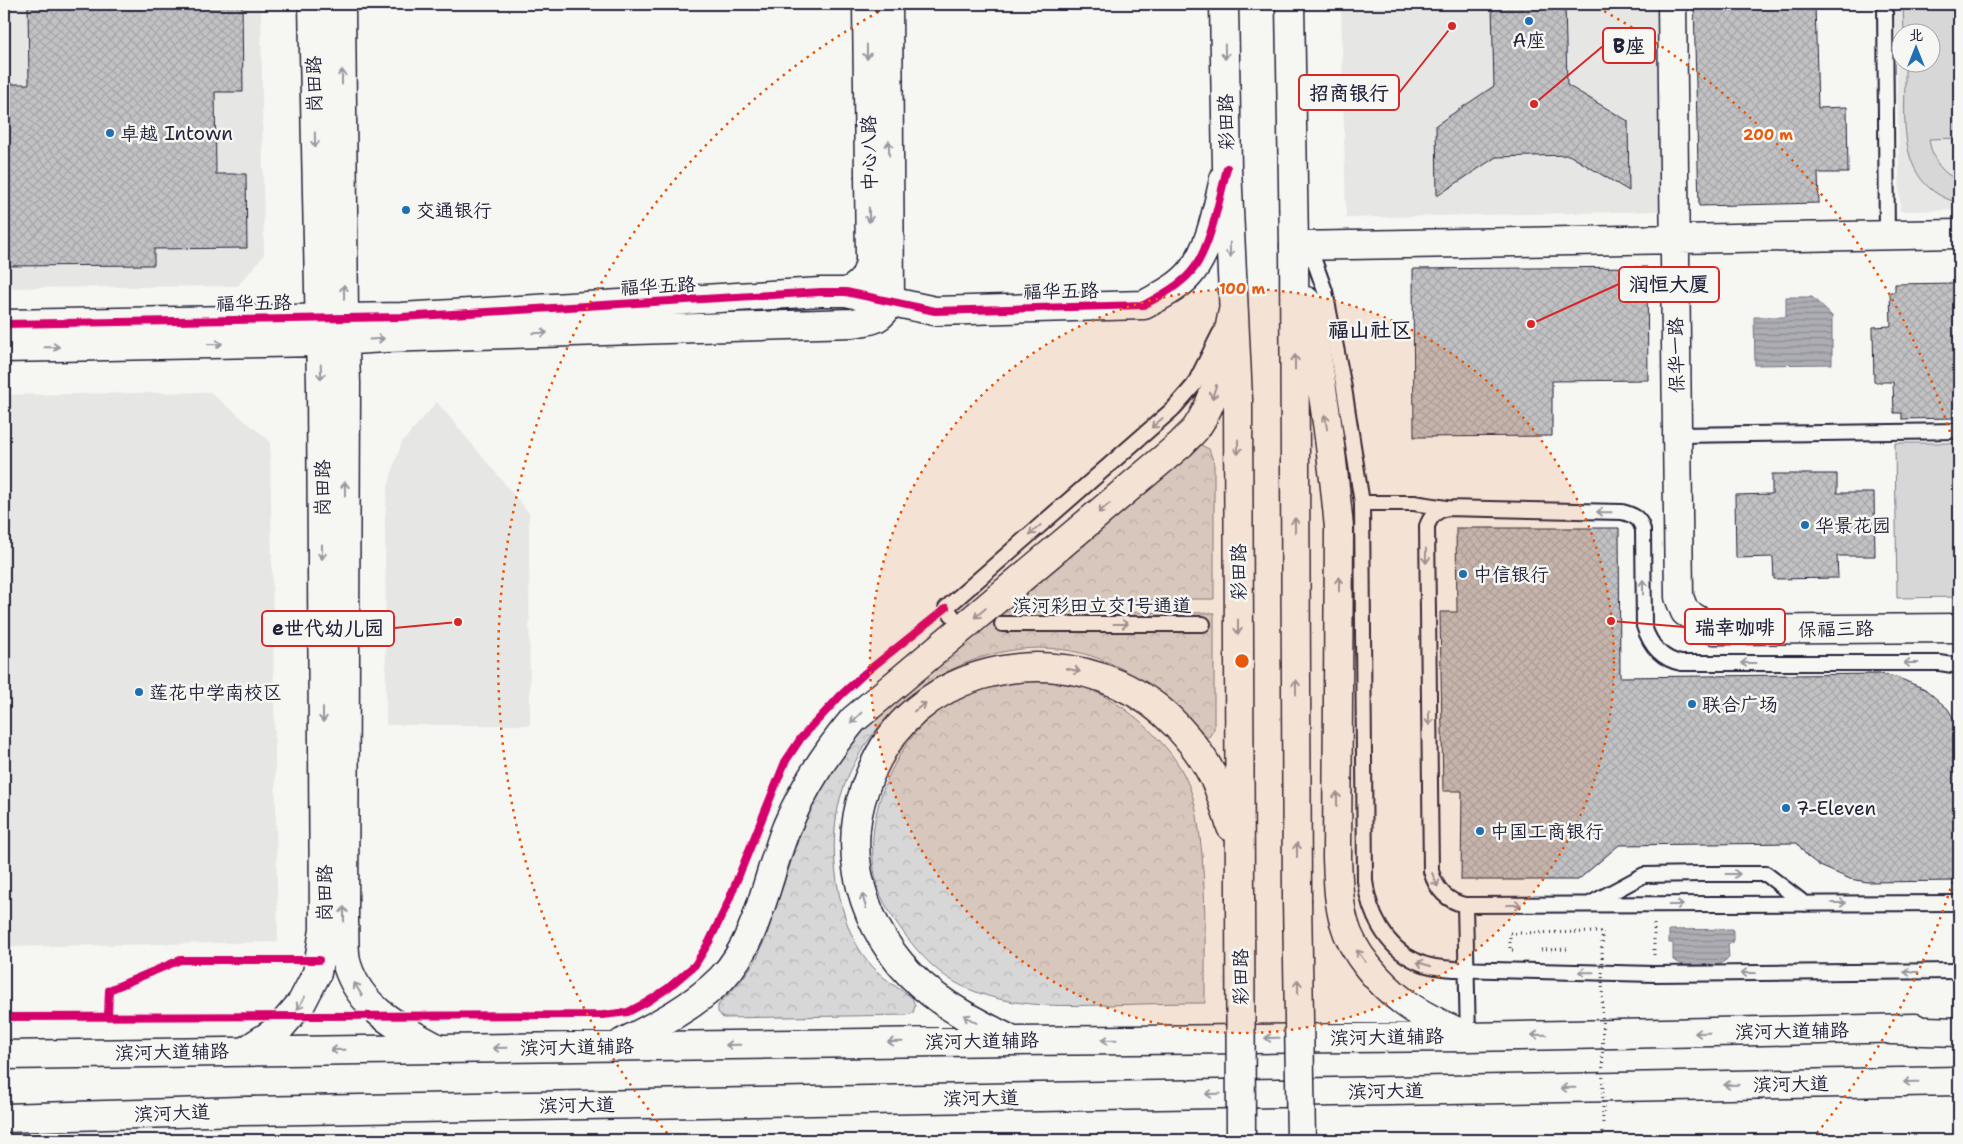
<svg xmlns="http://www.w3.org/2000/svg" width="1963" height="1144" font-family="'Shantell Sans','LXGW WenKai TC',sans-serif">
<style>
.built{fill:#e6e6e4;fill-rule:evenodd}
.forest{fill:url(#forest-crowns);stroke:#7c7c89}
.pitch{fill:#d7d7d7;stroke:#7c7c89}
.water{fill:url(#water-rules);stroke:#757583}
.building{fill:url(#building-cross-hatch);stroke:#22223b}
.lines{fill:none;stroke-linecap:round;stroke-linejoin:round}
.service-casing{stroke:#22223b;stroke-width:18}
.minor-casing{stroke:#22223b;stroke-width:31}
.tertiary-casing{stroke:#22223b;stroke-width:31}
.primary-casing{stroke:#22223b;stroke-width:31}
.trunk-casing{stroke:#22223b;stroke-width:31}
.path{stroke:#22223b;stroke-width:3;stroke-dasharray:1 4;stroke-linecap:butt}
.service{stroke:#f6f6f2;stroke-width:14}
.minor{stroke:#f6f6f2;stroke-width:28}
.tertiary{stroke:#f6f6f2;stroke-width:28}
.primary{stroke:#f6f6f2;stroke-width:28}
.trunk{stroke:#f6f6f2;stroke-width:28}
.primary-bridge-casing{stroke:#22223b;stroke-width:31;stroke-linecap:butt}
.path-bridge{stroke:#22223b;stroke-width:3;stroke-dasharray:1 4;stroke-linecap:butt}
.primary-bridge{stroke:#f6f6f2;stroke-width:28}
.cycleway-casing{stroke:#f6f6f2;stroke-width:11}
.cycleway{stroke:#d6006c;stroke-width:8}
.oneway{stroke:#9797a0}
.ring{fill:none;stroke:#e8590c;stroke-width:2.5;stroke-dasharray:2.5 5}
.poi-dot{fill:#1f6fb2;stroke:#f6f6f2;stroke-width:2}
.labels{text-anchor:middle;dominant-baseline:central;stroke-width:5;stroke-linejoin:round;paint-order:stroke}
.poi-label{font-size:19px;fill:#22223b;stroke:#f6f6f2;text-anchor:start}
.street-label{font-size:19px;fill:#22223b;stroke:#f6f6f2}
.quarter-label{font-size:21px;font-weight:bold;fill:#22223b;stroke:#f6f6f2}
.centre{fill:#e8590c;stroke:#f6f6f2;stroke-width:2.5}
.ring-label{font-size:15px;text-anchor:middle;font-weight:bold;fill:#e8590c;stroke:#f6f6f2;stroke-width:5;stroke-linejoin:round;paint-order:stroke}
.leader{fill:none;stroke:#d62828;stroke-width:2}
.callout-dot{fill:#d62828;stroke:#f6f6f2;stroke-width:2}
.callout{fill:#f6f6f2;stroke:#d62828;stroke-width:2}
.callout-label{font-size:20px;text-anchor:middle;font-weight:bold;fill:#22223b}
</style>
<defs>
<pattern id="forest-crowns" width="20" height="18" patternUnits="userSpaceOnUse" patternTransform="scale(1.25)"><rect width="20" height="18" fill="#d7d7d7"/><path d="M2 6a3 3 0 1 1 6 0M12 15a3 3 0 1 1 6 0" fill="none" stroke="#b8b8b9"/></pattern>
<pattern id="water-rules" width="6" height="5" patternUnits="userSpaceOnUse" patternTransform="scale(1.25)"><rect width="6" height="5" fill="#adadb3"/><path d="M0 2.5h6" fill="none" stroke="#8c8c93"/></pattern>
<pattern id="building-cross-hatch" width="8" height="8" patternUnits="userSpaceOnUse" patternTransform="scale(1.25)"><rect width="8" height="8" fill="#c2c2c4"/><path d="M0 0l8 8M0 8l8-8" fill="none" stroke="#a6a6a9"/></pattern>
</defs>
<rect width="100%" height="100%" fill="#f6f6f2"/>
<filter id="ink" filterUnits="userSpaceOnUse"><feTurbulence type="fractalNoise" baseFrequency=".02" numOctaves="2"/><feDisplacementMap in="SourceGraphic" scale="10" xChannelSelector="R" yChannelSelector="G"/><feConvolveMatrix kernelMatrix="1 2 1 2 8 2 1 2 1" color-interpolation-filters="sRGB"/></filter>
<g filter="url(#ink)">
<!-- built -->
<path class="built" d="M4,4H261L264,255L238,286L4,288Z
M1341,4H1657L1660,211L1346,218Z
M1895,4H1959V210L1900,211ZM1900,32H1930V62H1900Z
M210,392L270,441L278,942L4,947V395Z
M437,402L529,513L530,725H386L385,519L387,492L394,465L402,442Z"/>
<!-- forest -->
<path class="forest" d="M1197,443L1209,449L1214,463V599L1001,600Z
M989,611L1214,613V729L1209,737L1205,738C1174,706 1143,675 1100,659C995,619 870,694 840,799C832,829 833,863 839,893C849,944 868,971 912,997L915,1006L913,1013L907,1015L723,1018L718,1012V1005L740,982L756,960L767,934L811,802L858,730Z
M1025,677C1041,679 1059,679 1074,684C1098,690 1121,705 1140,721C1157,737 1175,755 1185,777C1197,800 1199,829 1202,855C1206,904 1205,953 1205,1003C1172,1003 1139,1004 1107,1005C1058,1006 1007,1008 962,986C939,975 921,956 906,936C896,922 885,907 879,891C857,821 894,738 953,698C974,684 1001,682 1025,677Z"/>
<!-- pitch -->
<path class="pitch" d="M1903,4H1959V138L1929,139C1932,158 1940,173 1959,180V203C1893,185 1906,117 1905,63L1930,62V32H1904Z
M1895,443H1959V597L1897,598Z"/>
<!-- water -->
<path class="water" d="M1786,297H1812L1832,316V364L1755,365L1754,317H1786Z
M1733,929V943L1728,944L1729,958C1710,972 1694,971 1673,960V943H1669V930Z"/>
<!-- building -->
<path class="building" d="M28,4H242L243,92H215L216,174H246L247,248L154,249V265L4,266V84H29Z
M1492,4H1565L1567,85L1628,121L1629,191L1569,155L1496,157L1437,196L1436,125L1494,86Z
M1694,4H1815L1818,108L1847,107L1848,173H1818L1819,203L1699,206Z
M1647,267L1648,380L1552,381V436L1414,437L1413,269Z
M1956,283V291H1959V412H1953V418L1902,419V413H1894L1893,382H1874L1873,327L1891,326L1890,292H1895V284Z
M1772,474H1837V493H1874L1875,556H1837L1838,578L1774,579L1773,557L1736,558L1735,495L1772,494Z
M1456,528H1619L1620,677L1881,674L1896,677L1925,689L1948,709L1959,728V881L1867,882L1850,879L1820,866L1807,856L1797,843L1619,845L1578,880H1461L1462,791H1443L1440,612H1457Z"/>
<g class="lines">
<defs>
<path id="service" d="M1885,4L1887,236
M1299,248L1307,252L1315,263L1325,291L1344,388L1362,503L1365,881C1369,913 1385,947 1416,961C1428,967 1442,968 1455,969L1654,974L1959,971
M1677,435L1959,431
M1362,503H1414L1446,508
M952,615L946,608L1173,409L1194,385L1220,333
M1002,624H1203
M1959,666L1940,663H1681C1661,659 1650,645 1644,626L1643,530C1640,518 1634,515 1622,512L1446,508C1436,512 1431,515 1427,526L1431,871C1436,889 1446,901 1465,905L1959,903
M1590,904L1644,875L1703,874H1766L1805,904
M1465,905L1468,1037"/>
<path id="minor" d="M1672,4L1679,597L1685,612L1714,630L1959,628
M1294,246L1959,234"/>
<path id="tertiary" d="M341,4L344,318L346,383L344,922C345,935 343,951 347,965C361,1010 400,1028 439,1049
M846,292C861,286 867,277 870,261L867,4
M4,324L401,317L821,292H846L935,311L1144,305C1160,296 1181,286 1192,271C1211,246 1217,209 1224,179
M4,348L320,342L385,338L852,323C871,320 881,321 890,302L888,4
M245,1051L279,1029L302,1002L317,973L324,930L321,384L313,4"/>
<path id="primary" d="M1224,4L1227,168L1238,399L1240,897
M1290,4L1294,246L1297,899
M1306,301C1322,376 1332,452 1339,528L1337,858C1338,879 1338,901 1344,922C1352,953 1380,984 1405,1003C1422,1016 1443,1025 1462,1034
M1009,1039C982,1025 955,1012 931,993C870,945 838,863 865,788C875,759 892,730 916,710C991,647 1110,654 1177,726C1193,743 1209,766 1218,787C1223,800 1227,814 1231,827
M622,1043C657,1025 693,1007 721,979C759,940 767,875 787,826C804,787 826,752 853,720L1181,444C1186,438 1193,433 1197,427C1220,393 1225,349 1233,311
M4,1055L1014,1041L1468,1037L1915,1028"/>
<path id="trunk" d="M1891,1030L1959,1032
M4,1118L241,1111L1959,1081"/>
</defs>
<!-- service casing -->
<use href="#service" class="service-casing"/>
<!-- minor casing -->
<use href="#minor" class="minor-casing"/>
<!-- tertiary casing -->
<use href="#tertiary" class="tertiary-casing"/>
<!-- primary casing -->
<use href="#primary" class="primary-casing"/>
<!-- trunk casing -->
<use href="#trunk" class="trunk-casing"/>
<!-- path -->
<path class="path" d="M1513,950H1510V933L1602,932
M1541,950L1568,949
M1654,955V924L1656,923"/>
<!-- service -->
<use href="#service" class="service"/>
<!-- minor -->
<use href="#minor" class="minor"/>
<!-- tertiary -->
<use href="#tertiary" class="tertiary"/>
<!-- primary -->
<use href="#primary" class="primary"/>
<!-- trunk -->
<use href="#trunk" class="trunk"/>
<defs>
<path id="primary-bridge" d="M1240,897L1241,1140
M1297,899L1301,1140"/>
</defs>
<!-- primary-bridge casing -->
<use href="#primary-bridge" class="primary-bridge-casing"/>
<!-- path-bridge -->
<path class="path-bridge" d="M1602,932L1603,1140"/>
<!-- primary-bridge -->
<use href="#primary-bridge" class="primary-bridge"/>
<defs>
<path id="cycleway" d="M4,324L401,317L821,292H846L935,311L1144,305C1160,296 1179,286 1191,272C1210,251 1220,196 1227,168
M108,1016L109,990L180,960H319
M4,1017L603,1015L628,1012L647,1002L668,988L695,965L709,942L726,907L785,762L801,738L841,695L865,673L946,608"/>
</defs>
<!-- cycleway casing -->
<use href="#cycleway" class="cycleway-casing"/>
<!-- cycleway -->
<use href="#cycleway" class="cycleway"/>
</g>
<!-- one-way arrows -->
<defs><path id="oneway-shaft" d="M-6 0H5M1.5-3L5.5 0L1.5 3" fill="none" stroke-width="1.6" stroke-linecap="round" stroke-linejoin="round" transform="scale(1.25)"/></defs>
<g class="oneway">
<use href="#oneway-shaft" transform="translate(867 52) rotate(89)"/>
<use href="#oneway-shaft" transform="translate(1225 52) rotate(89)"/>
<use href="#oneway-shaft" transform="translate(342 77) rotate(-90)"/>
<use href="#oneway-shaft" transform="translate(315 140) rotate(89)"/>
<use href="#oneway-shaft" transform="translate(889 148) rotate(-91)"/>
<use href="#oneway-shaft" transform="translate(869 215) rotate(89)"/>
<use href="#oneway-shaft" transform="translate(1230 250) rotate(88)"/>
<use href="#oneway-shaft" transform="translate(344 292) rotate(-91)"/>
<use href="#oneway-shaft" transform="translate(540 333) rotate(-2)"/>
<use href="#oneway-shaft" transform="translate(377 339) rotate(-3)"/>
<use href="#oneway-shaft" transform="translate(215 344) rotate(-1)"/>
<use href="#oneway-shaft" transform="translate(52 347) rotate(-1)"/>
<use href="#oneway-shaft" transform="translate(1295 362) rotate(-90)"/>
<use href="#oneway-shaft" transform="translate(321 372) rotate(88)"/>
<use href="#oneway-shaft" transform="translate(1214 392) rotate(108)"/>
<use href="#oneway-shaft" transform="translate(1326 422) rotate(-98)"/>
<use href="#oneway-shaft" transform="translate(1157 423) rotate(139)"/>
<use href="#oneway-shaft" transform="translate(1238 447) rotate(90)"/>
<use href="#oneway-shaft" transform="translate(345 489) rotate(-90)"/>
<use href="#oneway-shaft" transform="translate(1104 508) rotate(140)"/>
<use href="#oneway-shaft" transform="translate(1604 512) rotate(-179)"/>
<use href="#oneway-shaft" transform="translate(1295 525) rotate(-90)"/>
<use href="#oneway-shaft" transform="translate(1035 530) rotate(139)"/>
<use href="#oneway-shaft" transform="translate(322 552) rotate(90)"/>
<use href="#oneway-shaft" transform="translate(1426 556) rotate(89)"/>
<use href="#oneway-shaft" transform="translate(1339 584) rotate(-90)"/>
<use href="#oneway-shaft" transform="translate(1643 587) rotate(-90)"/>
<use href="#oneway-shaft" transform="translate(980 613) rotate(140)"/>
<use href="#oneway-shaft" transform="translate(1121 624)"/>
<use href="#oneway-shaft" transform="translate(1238 627) rotate(90)"/>
<use href="#oneway-shaft" transform="translate(1748 663) rotate(180)"/>
<use href="#oneway-shaft" transform="translate(1911 663) rotate(180)"/>
<use href="#oneway-shaft" transform="translate(1073 670) rotate(13)"/>
<use href="#oneway-shaft" transform="translate(1296 687) rotate(-90)"/>
<use href="#oneway-shaft" transform="translate(920 707) rotate(-36)"/>
<use href="#oneway-shaft" transform="translate(323 715) rotate(90)"/>
<use href="#oneway-shaft" transform="translate(856 718) rotate(136)"/>
<use href="#oneway-shaft" transform="translate(1429 718) rotate(89)"/>
<use href="#oneway-shaft" transform="translate(1337 799) rotate(-90)"/>
<use href="#oneway-shaft" transform="translate(1297 850) rotate(-90)"/>
<use href="#oneway-shaft" transform="translate(1733 874)"/>
<use href="#oneway-shaft" transform="translate(1435 880) rotate(68)"/>
<use href="#oneway-shaft" transform="translate(864 901) rotate(-107)"/>
<use href="#oneway-shaft" transform="translate(1839 903)"/>
<use href="#oneway-shaft" transform="translate(1514 905)"/>
<use href="#oneway-shaft" transform="translate(1676 905)"/>
<use href="#oneway-shaft" transform="translate(344 914) rotate(-90)"/>
<use href="#oneway-shaft" transform="translate(1361 956) rotate(-127)"/>
<use href="#oneway-shaft" transform="translate(1424 964) rotate(-163)"/>
<use href="#oneway-shaft" transform="translate(1586 972) rotate(-179)"/>
<use href="#oneway-shaft" transform="translate(1911 972) rotate(180)"/>
<use href="#oneway-shaft" transform="translate(1748 973) rotate(180)"/>
<use href="#oneway-shaft" transform="translate(1298 987) rotate(-91)"/>
<use href="#oneway-shaft" transform="translate(358 989) rotate(-121)"/>
<use href="#oneway-shaft" transform="translate(301 1003) rotate(122)"/>
<use href="#oneway-shaft" transform="translate(970 1019) rotate(-149)"/>
<use href="#oneway-shaft" transform="translate(1702 1033) rotate(179)"/>
<use href="#oneway-shaft" transform="translate(1539 1035) rotate(179)"/>
<use href="#oneway-shaft" transform="translate(1272 1038) rotate(179)"/>
<use href="#oneway-shaft" transform="translate(1109 1040) rotate(179)"/>
<use href="#oneway-shaft" transform="translate(895 1042) rotate(179)"/>
<use href="#oneway-shaft" transform="translate(733 1045) rotate(179)"/>
<use href="#oneway-shaft" transform="translate(500 1048) rotate(179)"/>
<use href="#oneway-shaft" transform="translate(338 1050) rotate(179)"/>
<use href="#oneway-shaft" transform="translate(1911 1082) rotate(179)"/>
<use href="#oneway-shaft" transform="translate(1731 1085) rotate(179)"/>
<use href="#oneway-shaft" transform="translate(1568 1088) rotate(179)"/>
<use href="#oneway-shaft" transform="translate(1213 1094) rotate(179)"/>
</g>
</g>
<!-- distance rings -->
<circle cx="1242" cy="661" r="372" fill="#e8590c" fill-opacity=".12"/>
<g class="ring">
<circle cx="1242" cy="661" r="372"/>
<path d="M1959 860A744 744 0 0 1 1812 1139M672 1139A744 744 0 0 1 893 4M1591 4A744 744 0 0 1 1959 462"/>
</g>
<!-- markers -->
<g class="poi-dot">
<circle cx="1529" cy="21" r="5"/>
<circle cx="110" cy="133" r="5"/>
<circle cx="406" cy="210" r="5"/>
<circle cx="1805" cy="525" r="5"/>
<circle cx="1463" cy="574" r="5"/>
<circle cx="139" cy="692" r="5"/>
<circle cx="1692" cy="704" r="5"/>
<circle cx="1786" cy="808" r="5"/>
<circle cx="1480" cy="831" r="5"/>
</g>
<g class="labels">
<!-- poi labels -->
<g class="poi-label">
<text x="1529" y="40" text-anchor="middle">A座</text>
<text x="120" y="133">卓越 Intown</text>
<text x="416" y="210">交通银行</text>
<text x="1815" y="525">华景花园</text>
<text x="1473" y="574">中信银行</text>
<text x="149" y="692">莲花中学南校区</text>
<text x="1702" y="704">联合广场</text>
<text x="1796" y="808">7-Eleven</text>
<text x="1490" y="831">中国工商银行</text>
</g>
<!-- street labels -->
<g class="street-label">
<text transform="translate(314 84) rotate(-91)">岗田路</text>
<text transform="translate(1226 122) rotate(-91)">彩田路</text>
<text transform="translate(869 153) rotate(-91)">中心八路</text>
<text transform="translate(658 286) rotate(-3)">福华五路</text>
<text transform="translate(1061 291) rotate(-1)">福华五路</text>
<text transform="translate(254 303) rotate(-1)">福华五路</text>
<text transform="translate(1676 355) rotate(-91)">保华一路</text>
<text transform="translate(322 488) rotate(-90)">岗田路</text>
<text transform="translate(1238 572) rotate(-90)">彩田路</text>
<text x="1102" y="605">滨河彩田立交1号通道</text>
<text transform="translate(1836 629) rotate(-1)">保福三路</text>
<text transform="translate(324 893) rotate(-90)">岗田路</text>
<text transform="translate(1240 977) rotate(-90)">彩田路</text>
<text transform="translate(1792 1031) rotate(-1)">滨河大道辅路</text>
<text transform="translate(1387 1037) rotate(-1)">滨河大道辅路</text>
<text transform="translate(982 1041) rotate(-1)">滨河大道辅路</text>
<text transform="translate(577 1047) rotate(-1)">滨河大道辅路</text>
<text transform="translate(172 1052) rotate(-1)">滨河大道辅路</text>
<text transform="translate(1791 1084) rotate(-1)">滨河大道</text>
<text transform="translate(1386 1091) rotate(-1)">滨河大道</text>
<text transform="translate(981 1098) rotate(-1)">滨河大道</text>
<text transform="translate(577 1105) rotate(-1)">滨河大道</text>
<text transform="translate(172 1113) rotate(-2)">滨河大道</text>
</g>
<!-- quarter labels -->
<g class="quarter-label">
<text x="1370" y="330">福山社区</text>
</g>
</g>
<circle cx="1242" cy="661" r="8" class="centre"/>
<g class="ring-label">
<text x="1768" y="140">200 m</text>
<text x="1242" y="294">100 m</text>
</g>
<!-- callouts -->
<path class="leader" d="M1534 104L1603 46M1452 26L1399 93M1531 324L1619 284M1611 621L1685 627M458 622L394 628"/>
<g class="callout-dot">
<circle cx="1534" cy="104" r="5"/>
<circle cx="1452" cy="26" r="5"/>
<circle cx="1531" cy="324" r="5"/>
<circle cx="1611" cy="621" r="5"/>
<circle cx="458" cy="622" r="5"/>
</g>
<g class="callout">
<rect x="1603" y="28" width="52" height="35" rx="5"/>
<rect x="1299" y="75" width="100" height="35" rx="5"/>
<rect x="1619" y="267" width="100" height="35" rx="5"/>
<rect x="1685" y="609" width="100" height="35" rx="5"/>
<rect x="262" y="611" width="132" height="35" rx="5"/>
</g>
<g class="callout-label">
<text x="1629" y="53">B座</text>
<text x="1349" y="100">招商银行</text>
<text x="1669" y="291">润恒大厦</text>
<text x="1735" y="634">瑞幸咖啡</text>
<text x="328" y="635">e世代幼儿园</text>
</g>
<!-- margin -->
<rect width="1963" height="1144" fill="none" stroke="#f6f6f2" stroke-width="20"/>
<rect x="10" y="10" width="1943" height="1124" fill="none" stroke="#22223b" stroke-width="2" filter="url(#ink)"/>
<!-- north arrow -->
<g transform="translate(1916 48)"><circle r="24" fill="#f6f6f2" stroke="#a1a1a9"/>
<path d="M0-4L9 19L0 12L-9 19Z" fill="#1f6fb2"/>
<text y="-8" font-size="14" font-weight="bold" text-anchor="middle" fill="#22223b">北</text>
</g>
</svg>
